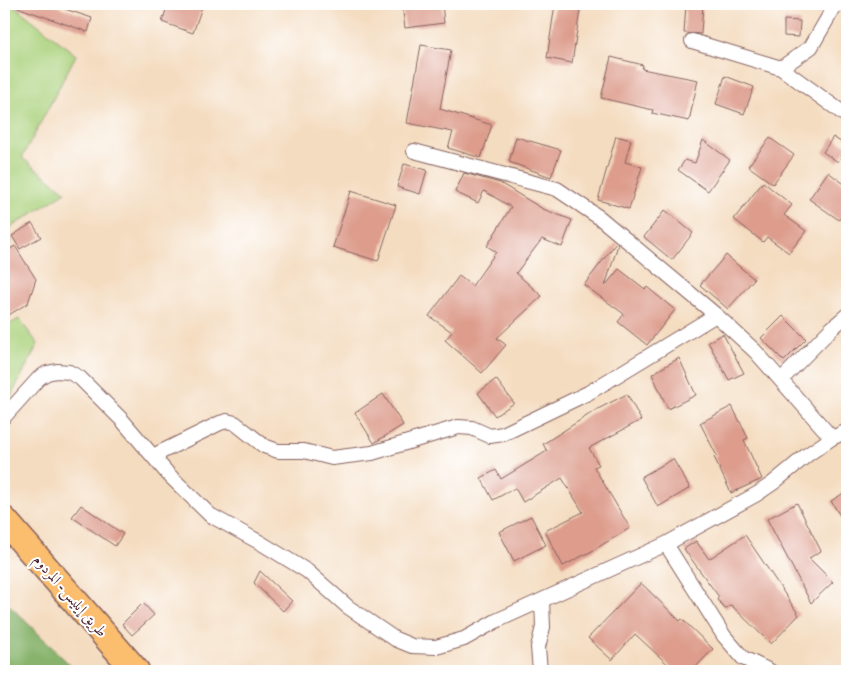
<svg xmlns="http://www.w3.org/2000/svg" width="851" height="675" font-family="'IM FELL DW Pica',Amiri,serif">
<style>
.green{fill:#aad17c;stroke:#7a7854}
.forest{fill:#87b36c;stroke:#68694c}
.building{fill:#dd9c8c}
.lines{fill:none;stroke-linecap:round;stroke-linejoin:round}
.street-casing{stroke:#86615f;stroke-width:16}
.highway-casing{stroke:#86615f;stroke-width:29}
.street{stroke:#fff;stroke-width:14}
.highway{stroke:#fbbd6e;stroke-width:26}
.labels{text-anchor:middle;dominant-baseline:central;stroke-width:4;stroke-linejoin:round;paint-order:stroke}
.street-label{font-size:15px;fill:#4a1f2b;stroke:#fff}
</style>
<rect width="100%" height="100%" fill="#fff"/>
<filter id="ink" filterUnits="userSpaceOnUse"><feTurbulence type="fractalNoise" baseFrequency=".02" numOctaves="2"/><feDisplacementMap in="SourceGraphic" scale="10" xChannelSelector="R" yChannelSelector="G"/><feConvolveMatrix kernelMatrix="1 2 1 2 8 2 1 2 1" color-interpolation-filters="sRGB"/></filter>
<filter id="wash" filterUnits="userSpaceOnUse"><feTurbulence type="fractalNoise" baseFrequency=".0096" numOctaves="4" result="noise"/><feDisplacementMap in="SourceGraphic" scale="20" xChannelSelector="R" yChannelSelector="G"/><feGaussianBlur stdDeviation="1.12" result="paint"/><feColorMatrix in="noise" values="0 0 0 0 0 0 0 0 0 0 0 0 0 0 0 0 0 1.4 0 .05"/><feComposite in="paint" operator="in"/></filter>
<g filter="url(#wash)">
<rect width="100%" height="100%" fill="#f4dcc0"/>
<!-- green -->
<path class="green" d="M9,4H12L76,55L22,158L66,192L5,231L12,242L4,246V14Z
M19,319L38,344L11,396L4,406V327Z"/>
<!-- forest -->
<path class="forest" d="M4,600L76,671H4Z"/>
<g id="blocks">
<!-- building -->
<path class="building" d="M14,4H50L92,18L88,32L14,6Z
M168,4H203L193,33L162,22Z
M402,4H442L444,23L405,28Z
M555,4H581L572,63L547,58Z
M686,4H703L701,34L684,33Z
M784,20L800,21L799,37L784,36Z
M421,45L451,50L440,109L492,125L481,158L448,148L453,132L407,123Z
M611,57L643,65L642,69L698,80L689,121L652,113L653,110L601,98Z
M725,76L754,87L744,114L716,104Z
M616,136L631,140L625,162L642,167L629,209L598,200Z
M516,137L561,150L551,177L509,162Z
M833,137L847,146L838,162L823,152Z
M770,138L794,155L773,184L748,166Z
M703,140L730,160L708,191L678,170L685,160L695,163Z
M404,164L427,170L420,194L397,187Z
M828,172L847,186V208L839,220L809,199Z
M464,173L500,183L543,209L572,220L562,247L542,239L516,273L542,296L497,338L506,345L482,373L445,340L452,332L429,316L459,276L472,286L496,252L487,246L511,207L484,191L478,203L455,192Z
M763,182L792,205L784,215L806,231L789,253L767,237L763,242L734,219Z
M351,191L396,205L378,261L333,247Z
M665,210L693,233L672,260L644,237Z
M32,223L41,237L20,249L12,236Z
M616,243L618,245L605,286L619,269L645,289L647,287L675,310L647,345L618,322L624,314L584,285Z
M15,246L36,279L28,303L4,318V253Z
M726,255L754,279L728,309L700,285Z
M783,316L806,339L784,361L761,338Z
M723,334L744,373L729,380L708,342Z
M679,358L696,395L668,409L652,374Z
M496,379L514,403L495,416L478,393Z
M383,394L403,425L374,443L355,413Z
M627,394L641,420L589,448L599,465L594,467L630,528L592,551L563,566L545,531L583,512L562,478L523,502L515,488L493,500L481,478L496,470L501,479L547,451L543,444L596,410Z
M732,406L748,438L744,440L762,479L731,493L714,457L717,456L700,423Z
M673,459L690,488L658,507L641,477Z
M847,491V527L831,501Z
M797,503L821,551L809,558L833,582L811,603L767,519Z
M81,505L123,534L115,546L72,517Z
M531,516L546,545L514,561L499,532Z
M745,535L799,615L771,644L731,605L725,609L717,599L719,597L684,549L696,541L709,559Z
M260,571L292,601L283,611L254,583Z
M641,583L680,621L682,619L713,649L692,671H675L635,634L612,660L588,638Z
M143,603L154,615L132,635L122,624Z"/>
</g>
</g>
<g filter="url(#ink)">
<use href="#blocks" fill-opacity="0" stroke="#86615f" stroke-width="1"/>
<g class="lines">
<defs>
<path id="street" d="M692,41L781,68L811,47L836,4
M781,68L847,116
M414,151L557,189L600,218L716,315L755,351L832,438
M781,380L831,329L847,315
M4,417L39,378L47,373L57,371L69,372L80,378L122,420L168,474L210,515L261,543L307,571L348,607L395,639L412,646L436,647L464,639L496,621L666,544L757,494L773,483L807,455L832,438L847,431
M153,456L220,423L227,421L235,423L264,446L278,451H304L332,458L372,453L458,427L472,428L490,436L503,434L588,393L716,315
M666,544L724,636L743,658L770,671
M540,671L538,647L543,627L542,600"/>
<path id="highway" d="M4,520L136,671"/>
</defs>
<!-- street casing -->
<use href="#street" class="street-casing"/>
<!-- highway casing -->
<use href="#highway" class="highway-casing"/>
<!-- street -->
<use href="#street" class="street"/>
<!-- highway -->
<use href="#highway" class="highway"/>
</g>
</g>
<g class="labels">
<!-- street labels -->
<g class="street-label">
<text transform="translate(70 596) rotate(49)">طريق إيليس- المردوم</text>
</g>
</g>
<!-- margin -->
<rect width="851" height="675" fill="none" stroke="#fff" stroke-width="20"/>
</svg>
